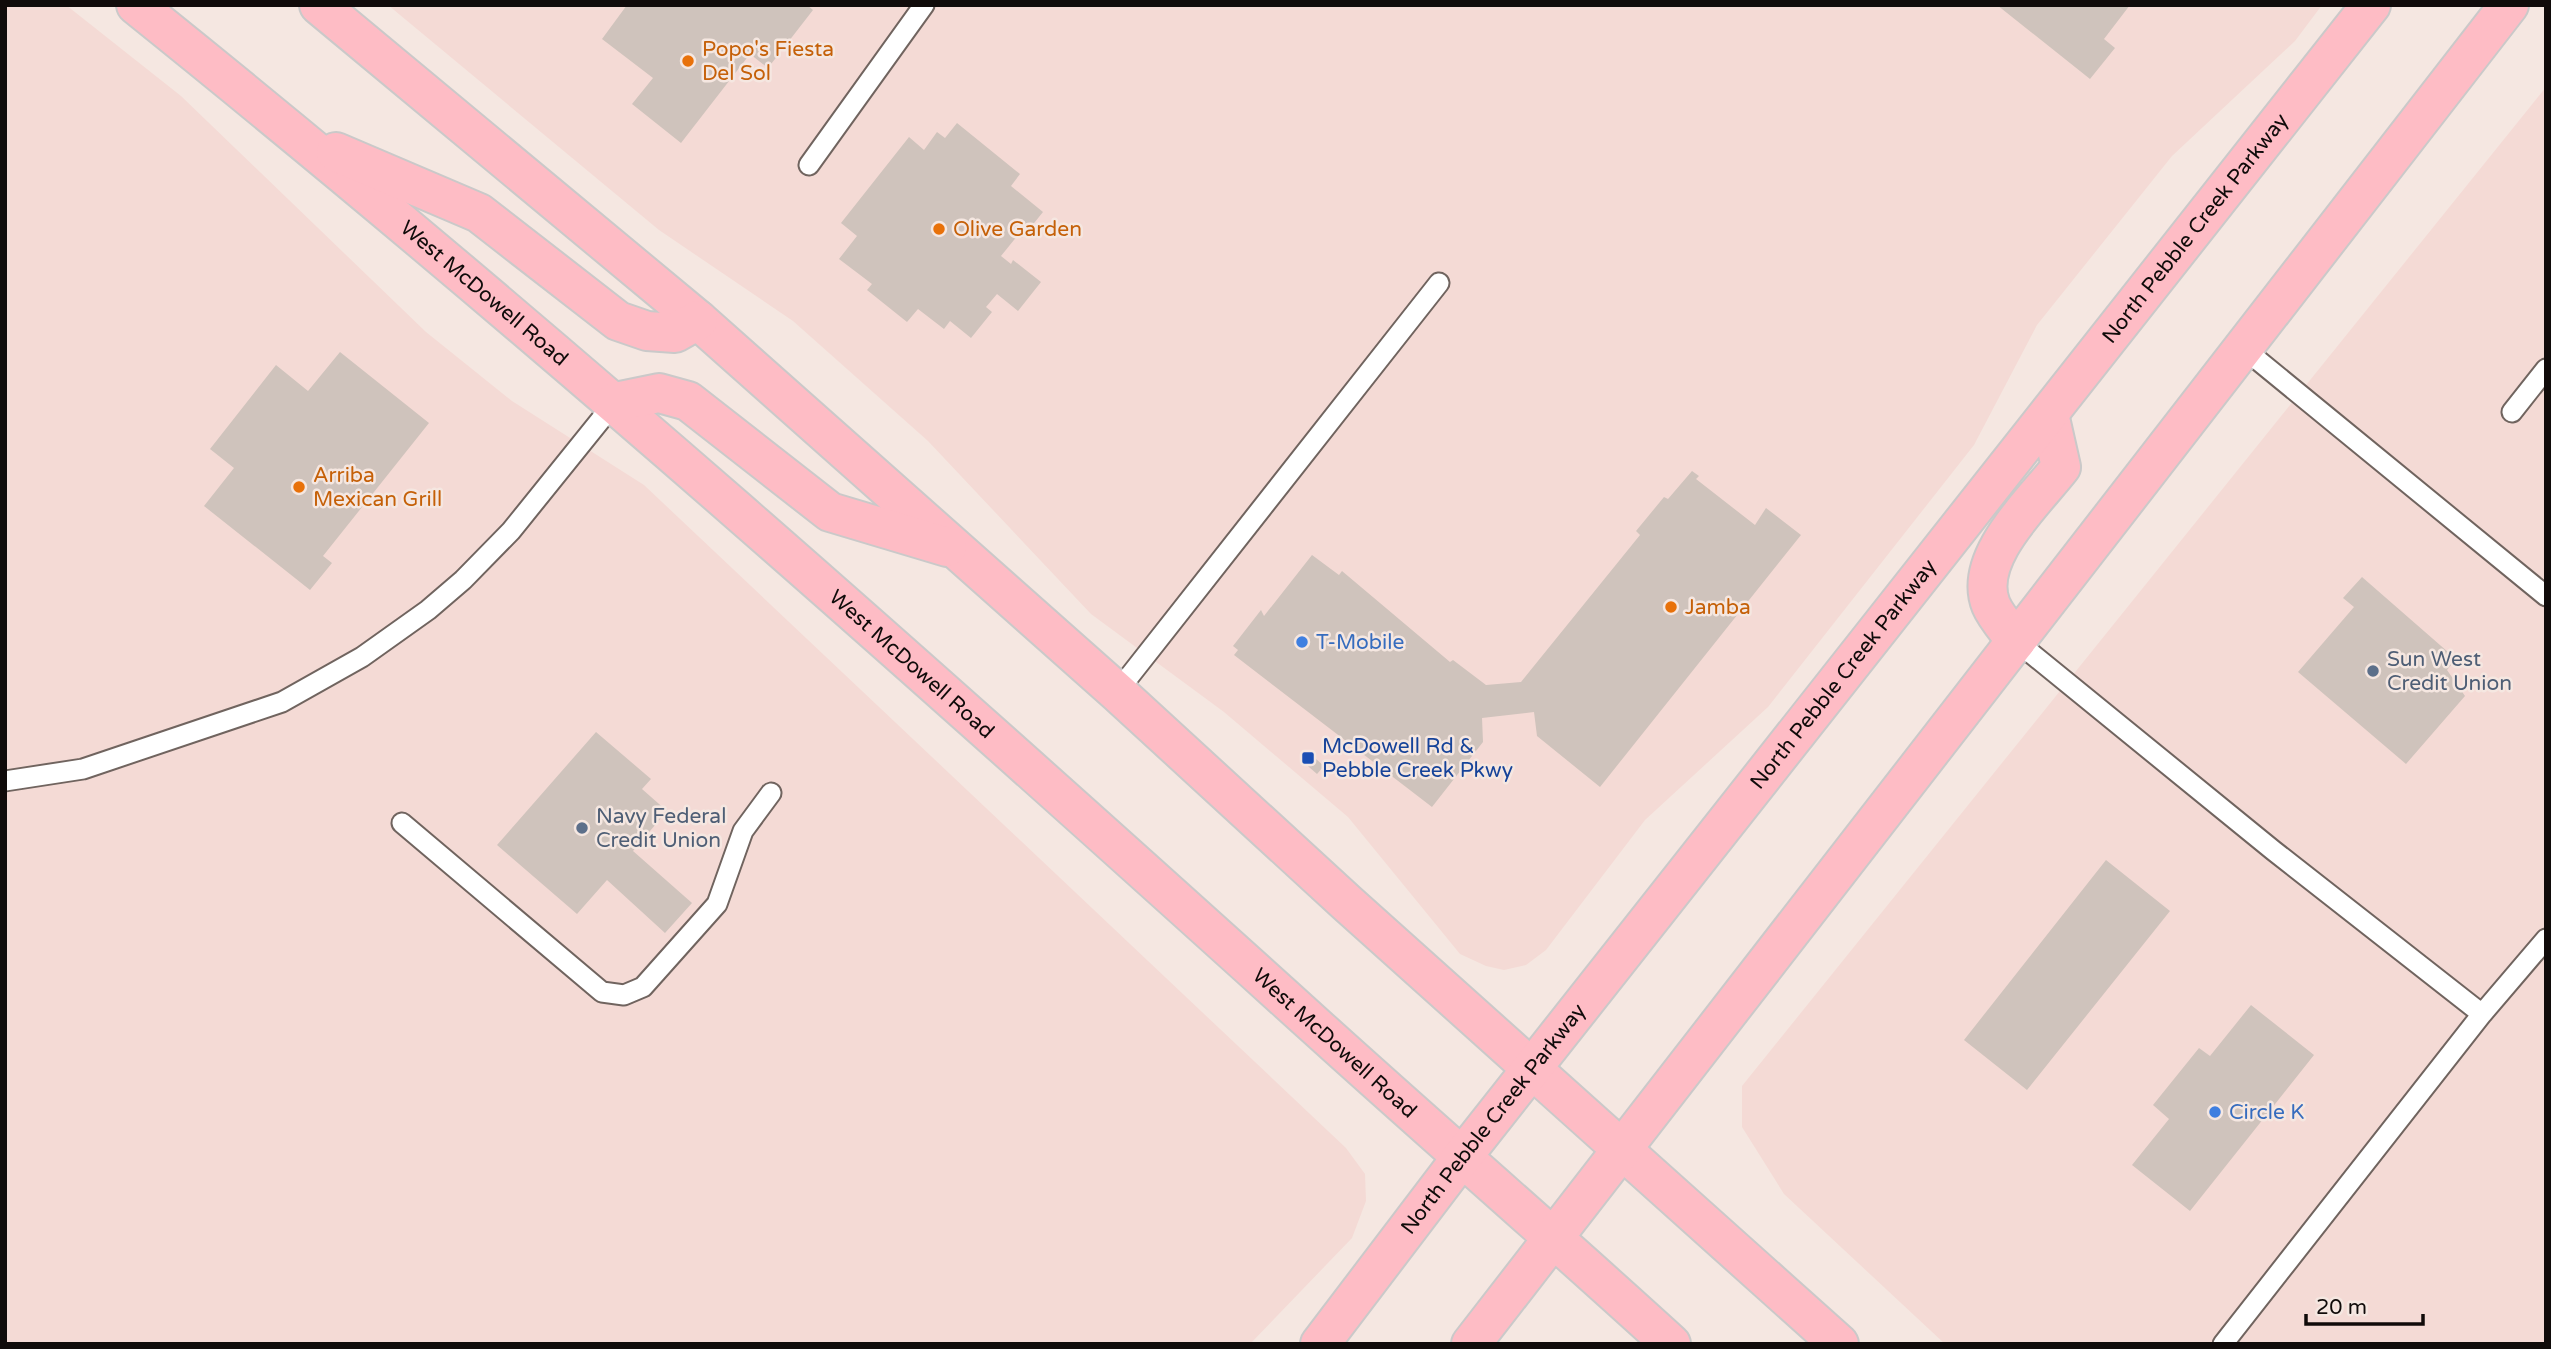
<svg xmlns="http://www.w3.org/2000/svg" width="2551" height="1349" font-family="'Varela Round',sans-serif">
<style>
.commercial{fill:#f4dad5}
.building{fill:#cfc3bc}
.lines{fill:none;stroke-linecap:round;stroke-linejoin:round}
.lane-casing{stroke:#70645f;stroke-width:23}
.primary-casing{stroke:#cac9c9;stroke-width:42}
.lane{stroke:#fff;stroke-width:19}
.primary{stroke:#febcc5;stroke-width:38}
.food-dot{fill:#e8710a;stroke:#f5e7e1;stroke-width:2.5}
.shop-dot{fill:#3f7fe0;stroke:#f5e7e1;stroke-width:2.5}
.service-dot{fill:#5c6f8a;stroke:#f5e7e1;stroke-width:2.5}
.transit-dot{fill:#1a4fb4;stroke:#f5e7e1;stroke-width:2.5}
.labels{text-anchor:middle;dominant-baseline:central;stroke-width:5;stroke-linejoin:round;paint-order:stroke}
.food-label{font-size:21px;fill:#c56008;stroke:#f5e7e1;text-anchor:start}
.street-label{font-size:21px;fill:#100b0a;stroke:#f5e7e1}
.shop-label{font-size:21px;fill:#366cbe;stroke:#f5e7e1;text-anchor:start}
.service-label{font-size:21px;fill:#4e5e75;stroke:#f5e7e1;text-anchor:start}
.transit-label{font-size:21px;fill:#164399;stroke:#f5e7e1;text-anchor:start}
</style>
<rect width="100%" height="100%" fill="#f5e7e1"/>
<!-- commercial -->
<path class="commercial" d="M5,5H66L181,96L426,332L512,401L644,485L1346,1148L1365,1174L1366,1201L1352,1238L1250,1344H5Z
M388,5H2322L2295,41L2172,156L2037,325L1974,445L1768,707L1645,820L1546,950L1526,965L1504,970L1486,966L1460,954L1348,817L1224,712L1091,614L928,441L793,321L659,230Z
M2546,87V1344H1945L1784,1194L1742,1127V1086Z"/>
<!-- building -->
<path class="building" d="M627,5H807L813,10L768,68L750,54L681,143L632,104L653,78L602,39Z
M1997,5H2130L2104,39L2115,48L2090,79Z
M957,123L1020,174L1011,186L1043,212L1022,238L1018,235L1001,256L1011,264L1013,260L1041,282L1018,311L997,294L986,307L992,312L971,338L950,321L944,329L918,309L907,322L867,290L872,284L839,259L857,236L841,223L909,137L924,150L937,132L945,138Z
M340,352L429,423L323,556L332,563L310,590L204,506L234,468L210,449L276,365L308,391Z
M1692,471L1699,476L1696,479L1755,525L1766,508L1801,535L1600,787L1537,736L1534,712L1482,718L1483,742L1432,807L1234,655L1238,650L1233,646L1261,610L1264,616L1312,555L1339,575L1342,571L1450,662L1453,660L1486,685L1521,682L1640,535L1636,531L1664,497L1668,499Z
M2362,577L2456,659L2447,670L2465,696L2406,764L2298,672L2354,607L2343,598Z
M596,732L651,779L642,789L667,811L633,851L692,903L665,933L607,880L577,914L497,845Z
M1308,752L1324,766L1317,774L1301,760Z
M2106,860L2170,911L2027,1090L1964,1040Z
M2251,1005L2314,1055L2190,1211L2132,1165L2169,1119L2153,1105L2199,1048L2210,1056Z"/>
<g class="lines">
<defs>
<path id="lane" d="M809,165L924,5
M2243,348L2546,596
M2512,412L2546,369
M2016,641L2274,851L2482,1014
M1117,692L1439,283
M5,781L83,769L282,702L362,657L428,610L463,580L511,531L615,402
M402,823L602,992L624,995L643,987L717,904L743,831L771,793
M2223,1344L2482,1014L2546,939"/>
<g id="primary">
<path id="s1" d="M136,5C543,332 933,680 1320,1030C1436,1135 1555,1238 1671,1344"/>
<path d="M319,5L698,320L1117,692L1347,903L1839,1344"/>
<path d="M336,152L479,213L618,321L647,331L675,333L698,320"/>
<path d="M615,402L659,393L688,401L830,512L947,547"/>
<path d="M2016,641C2008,630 1996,617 1991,605C1972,558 2034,502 2061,467L2049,414"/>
<path id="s2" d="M1320,1344L1462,1157L2371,5"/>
<path d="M1471,1344L2509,5"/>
</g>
</defs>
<!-- lane casing -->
<use href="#lane" class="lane-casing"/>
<!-- primary casing -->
<use href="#primary" class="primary-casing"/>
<!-- lane -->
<use href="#lane" class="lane"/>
<!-- primary -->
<use href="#primary" class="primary"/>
</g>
<!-- markers -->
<g class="food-dot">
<circle cx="688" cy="61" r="7"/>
<circle cx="939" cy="229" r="7"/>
<circle cx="299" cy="487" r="7"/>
<circle cx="1671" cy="607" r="7"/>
</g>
<g class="shop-dot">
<circle cx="1302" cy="642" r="7"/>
<circle cx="2215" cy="1112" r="7"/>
</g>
<g class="service-dot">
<circle cx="2373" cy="671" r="7"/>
<circle cx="582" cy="828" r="7"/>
</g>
<rect class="transit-dot" x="1301" y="751" width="14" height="14" rx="3.5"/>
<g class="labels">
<!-- food labels -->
<g class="food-label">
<text x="702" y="49">Popo's Fiesta<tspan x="702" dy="24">Del Sol</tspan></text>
<text x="953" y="229">Olive Garden</text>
<text x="313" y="475">Arriba<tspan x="313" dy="24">Mexican Grill</tspan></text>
<text x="1685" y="607">Jamba</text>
</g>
<!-- street labels -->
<g class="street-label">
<text stroke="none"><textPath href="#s2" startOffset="1418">North Pebble Creek Parkway</textPath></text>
<text stroke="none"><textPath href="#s1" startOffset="452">West McDowell Road</textPath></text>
<text stroke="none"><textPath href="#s1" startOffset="1018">West McDowell Road</textPath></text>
<text stroke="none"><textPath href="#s2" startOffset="850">North Pebble Creek Parkway</textPath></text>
<text stroke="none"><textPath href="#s1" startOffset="1586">West McDowell Road</textPath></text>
<text stroke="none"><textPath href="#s2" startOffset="284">North Pebble Creek Parkway</textPath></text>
</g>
<!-- shop labels -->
<g class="shop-label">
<text x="1316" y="642">T-Mobile</text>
<text x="2229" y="1112">Circle K</text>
</g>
<!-- service labels -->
<g class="service-label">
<text x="2387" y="659">Sun West<tspan x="2387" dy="24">Credit Union</tspan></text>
<text x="596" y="816">Navy Federal<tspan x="596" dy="24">Credit Union</tspan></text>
</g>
<!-- transit labels -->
<g class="transit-label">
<text x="1322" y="746">McDowell Rd &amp;<tspan x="1322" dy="24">Pebble Creek Pkwy</tspan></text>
</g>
</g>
<!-- border -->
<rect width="2551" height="1349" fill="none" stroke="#100b0a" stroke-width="14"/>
<!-- scale -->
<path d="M2306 1314v10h117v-10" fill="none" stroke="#100b0a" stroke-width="3.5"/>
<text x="2316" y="1314" font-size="21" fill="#100b0a" stroke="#f5e7e1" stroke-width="5" paint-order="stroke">20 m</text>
</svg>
